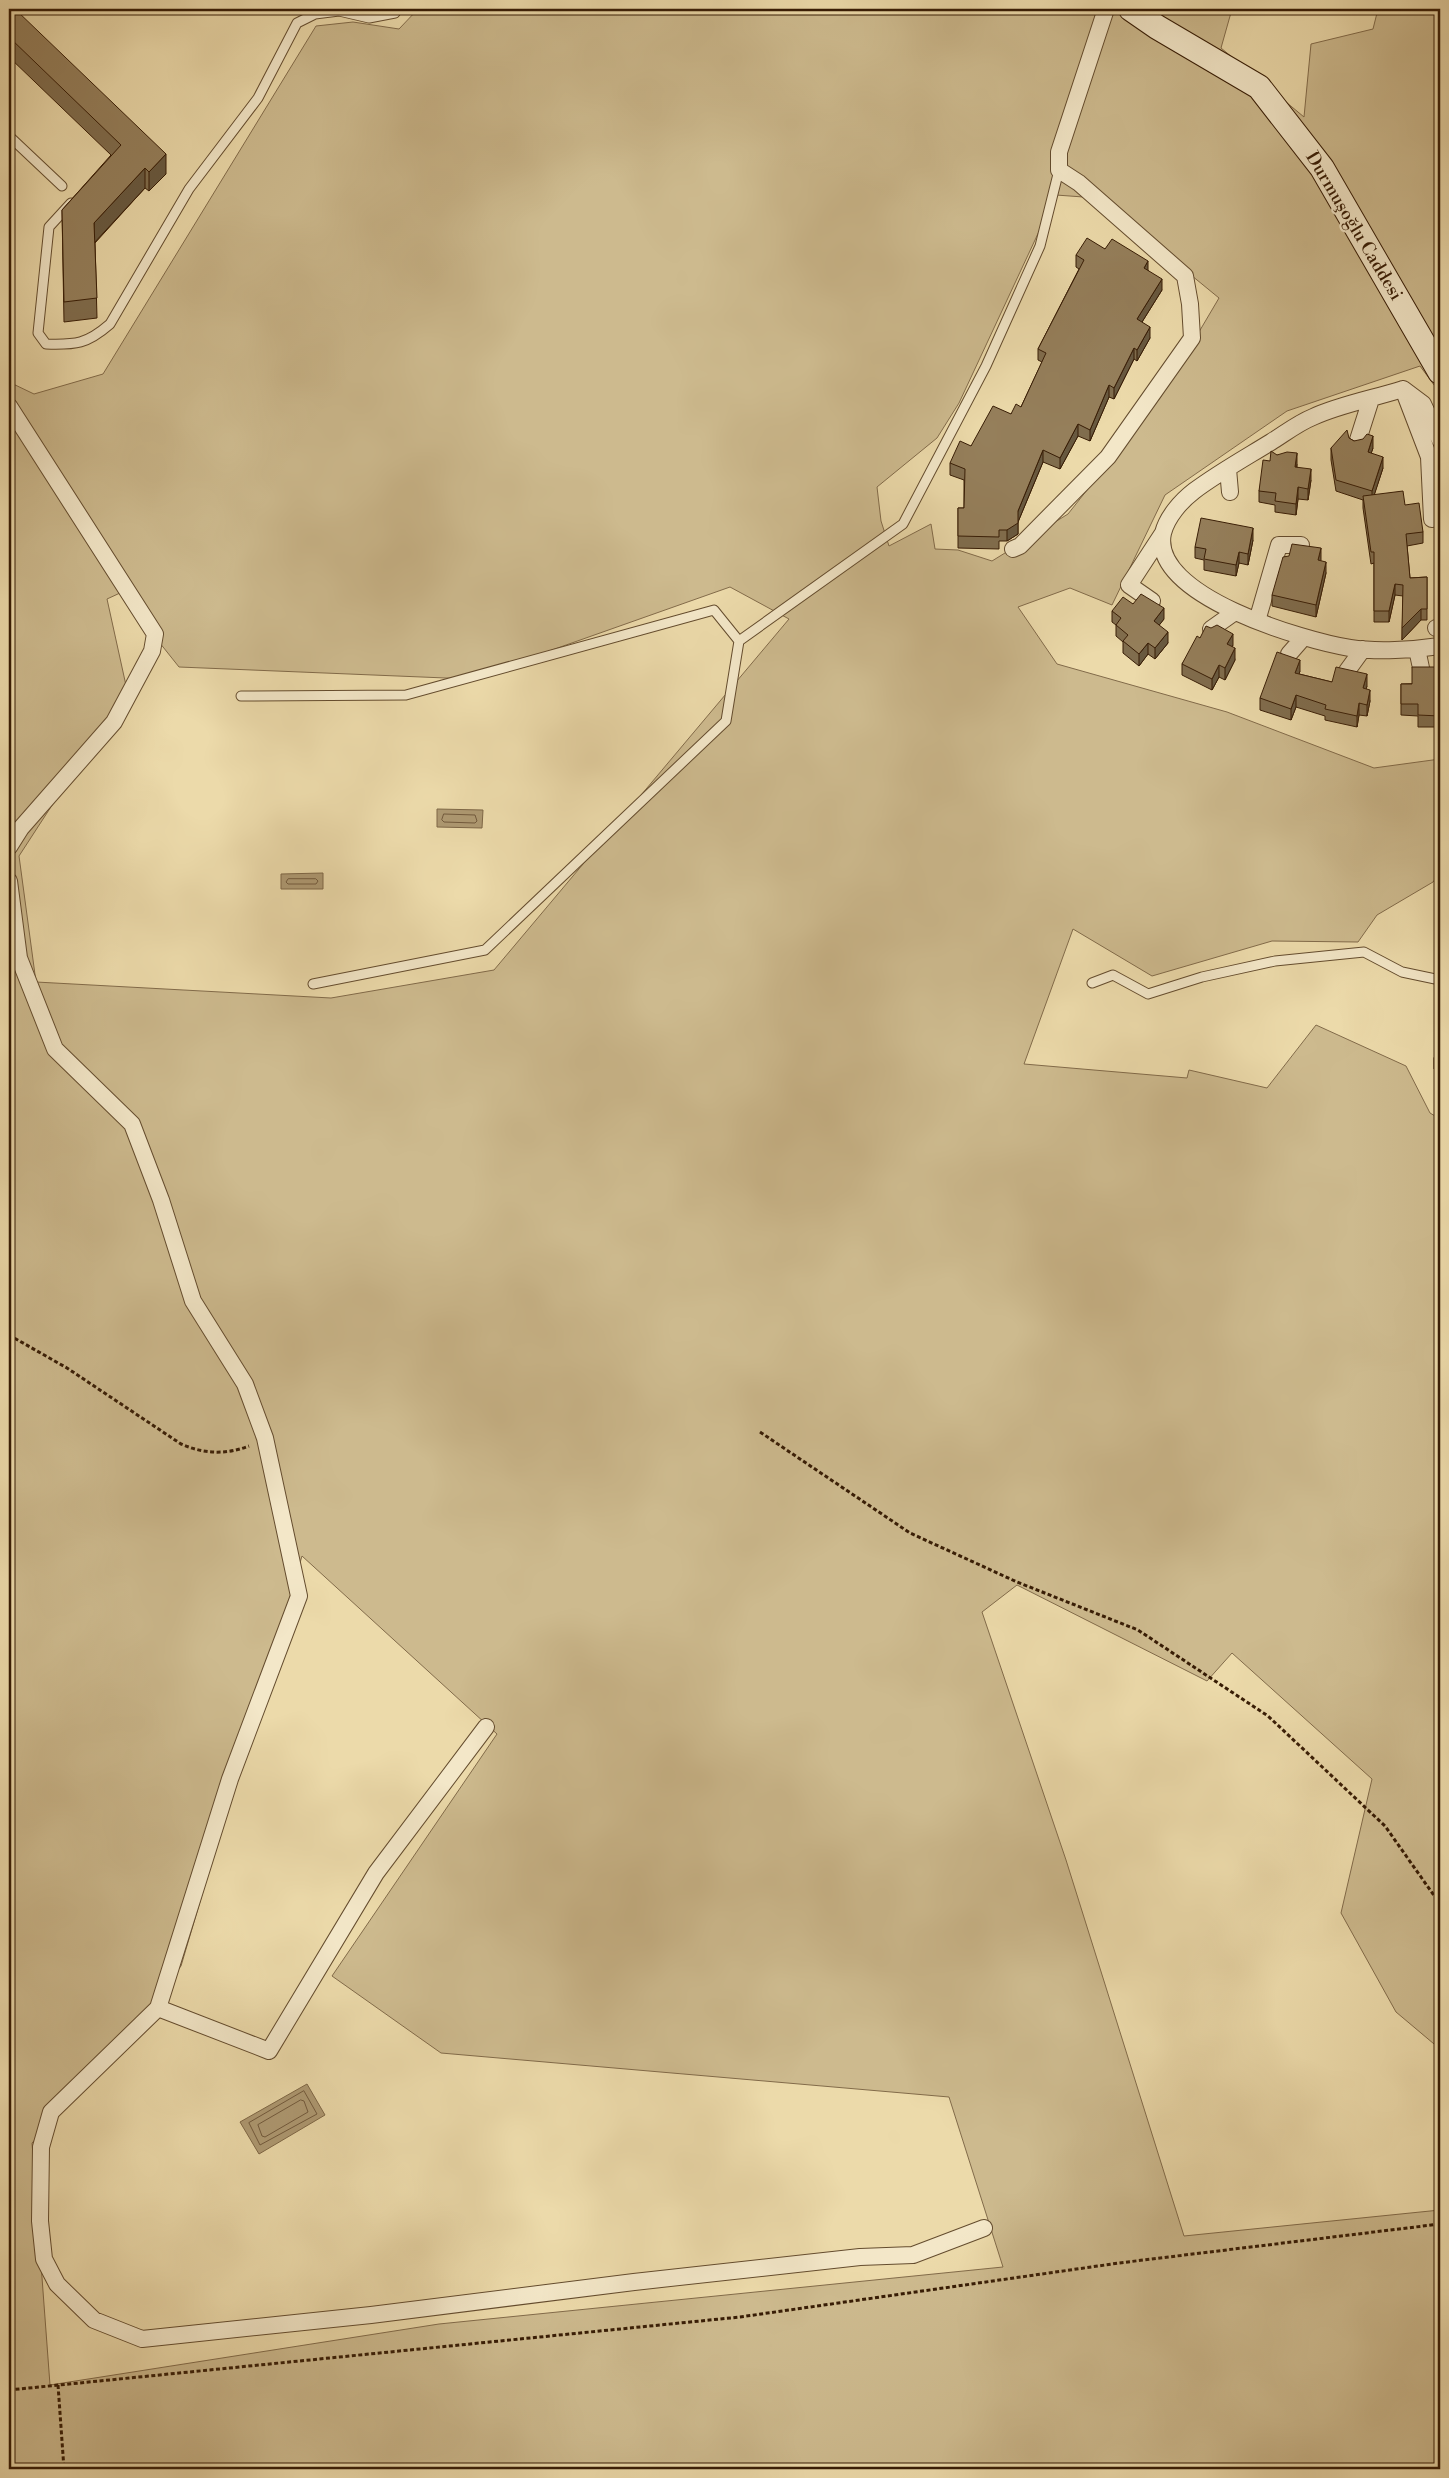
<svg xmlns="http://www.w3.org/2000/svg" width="1449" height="2478" font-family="'Libre Bodoni',serif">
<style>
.green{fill:#cdba8e;stroke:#826b4a;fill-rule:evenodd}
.water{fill:#ae9972;stroke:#7e6746}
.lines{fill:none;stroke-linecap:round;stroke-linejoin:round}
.shore{stroke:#725a3c;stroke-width:1}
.lane-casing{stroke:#644c2e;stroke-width:11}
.street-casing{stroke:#644c2e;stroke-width:18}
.secondary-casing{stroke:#371c05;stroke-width:26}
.path{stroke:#371c05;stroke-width:3;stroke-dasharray:4 2.5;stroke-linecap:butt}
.lane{stroke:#f3e7c8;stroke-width:9}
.street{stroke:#f3e7c8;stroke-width:16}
.secondary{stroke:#f3e7c8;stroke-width:24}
.wall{fill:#806d4e;stroke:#371c05}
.shaded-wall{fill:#685940;stroke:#371c05}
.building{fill:#957f5b;stroke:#371c05}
.labels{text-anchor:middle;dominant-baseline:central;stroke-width:4.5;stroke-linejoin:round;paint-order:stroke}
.street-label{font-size:18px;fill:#371c05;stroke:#f3e7c8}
</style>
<rect width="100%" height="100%" fill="#ecdaaa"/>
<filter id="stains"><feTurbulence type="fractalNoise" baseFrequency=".004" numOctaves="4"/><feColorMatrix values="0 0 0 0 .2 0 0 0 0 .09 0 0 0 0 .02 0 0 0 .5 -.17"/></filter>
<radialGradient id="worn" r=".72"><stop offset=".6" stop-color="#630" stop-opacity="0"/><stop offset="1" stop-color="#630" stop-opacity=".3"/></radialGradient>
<!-- green -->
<path class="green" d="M418,9H1232L1221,48L1304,117L1311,44L1373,29L1378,9H1440V393L1420,366L1287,411L1165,495L1112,605L1070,588L1018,607L1057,664L1227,712L1374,768L1440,759V873L1433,882L1377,915L1358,942L1272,941L1152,976L1073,929L1024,1064L1187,1078L1189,1070L1267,1088L1316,1025L1406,1066L1430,1113L1440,1119V2049L1396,2012L1341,1913L1372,1779L1232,1653L1207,1681L1017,1585L982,1612L1066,1860L1184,2236L1440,2210V2469H9V382L34,394L103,374L316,26L353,22L399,29ZM1056,195L1097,198L1219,298L1160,398L1068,514L992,561L958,550L935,549L931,524L889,546L881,521L877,487L937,438L959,403ZM730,587L789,619L494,970L331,998L36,982L19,856L127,690L107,599L120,593L179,667L470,679ZM302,1556L497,1734L332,1976L441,2053L949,2097L1003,2267L439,2324L50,2385L32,2143L81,2091L181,1966Z"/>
<!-- water -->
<path class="water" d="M437,809L483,810L482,828L437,827Z
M323,873V889H281V874Z
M307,2084L325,2115L259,2154L240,2122Z"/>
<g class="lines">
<!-- shore -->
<path class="shore" d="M444,814L475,815L477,821L475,823L444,822L442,820Z
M316,879L318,881L316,884H288L286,882L288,879Z
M304,2091L317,2114L260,2145L249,2123Z
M301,2100L304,2101L308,2112L265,2137L262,2136L258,2125Z"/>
<defs>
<path id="lane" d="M9,136L62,186
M71,203L49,227L38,333L46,344C76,345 87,344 110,324L189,189L258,98L297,23L315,14L339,11L369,18L395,13L398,9
M241,696L406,695L714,610L739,641L903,524L986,366L1040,246L1059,170
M1092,983L1113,975L1148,994L1202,977L1275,961L1364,952L1402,972L1440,980
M313,984L485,950L726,721L739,641"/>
<path id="street" d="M1403,389L1429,457L1432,519
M9,406L155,634L152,651L114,722L21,828L9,847
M1440,440L1423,404L1403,389C1375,398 1338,405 1313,417C1298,423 1284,434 1271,442C1245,458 1218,473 1194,491C1181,501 1167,517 1163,533C1149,596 1306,641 1350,648C1377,652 1413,650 1440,646
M1357,443L1371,399
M1228,469L1230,492
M1013,549L1020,546L1108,457L1192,338L1190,304L1185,276L1079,183L1059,170V152L1106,9
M1152,601L1129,585L1163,533
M1257,621L1279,545H1301
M1436,628H1440
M1211,629L1235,612
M1417,649L1421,668
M1289,654L1303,638
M1347,671L1363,649
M9,881L19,958L55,1049L132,1124L161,1200L193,1301L245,1384L265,1438L299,1596L230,1779L158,2008L51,2112L41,2147L40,2221L44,2259L57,2284L94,2320L142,2339L371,2315L634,2282L860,2257L913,2255L984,2228
M158,2008L269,2051L376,1873L486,1727"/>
<path id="secondary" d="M1131,9L1157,27L1259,87L1322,168L1440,372"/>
</defs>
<!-- lane casing -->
<use href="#lane" class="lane-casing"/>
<!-- street casing -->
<use href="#street" class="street-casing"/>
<!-- secondary casing -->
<use href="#secondary" class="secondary-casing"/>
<!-- path -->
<path class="path" d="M9,1335L67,1368L181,1444C204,1454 225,1455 249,1446
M760,1432L910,1533L1017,1582L1138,1630L1268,1716L1385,1826L1440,1904
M58,2385L64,2469
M9,2390L740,2317L1119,2263L1440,2224"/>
<!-- lane -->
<use href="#lane" class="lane"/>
<!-- street -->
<use href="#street" class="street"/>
<!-- secondary -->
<use href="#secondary" class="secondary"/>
</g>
<!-- wall -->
<path class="wall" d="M9,9L166,174L149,191L145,188L95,243L97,318L64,322L62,210L111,155L9,57Z
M1105,249L1148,270L1162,290L1142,322L1150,338L1137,361L1134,359L1114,399L1109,397L1090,441L1078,436L1060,469L1043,462L1018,522V534L1007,541H999V549L958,548V508H964V480L950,475V463L971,446L1011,414L1021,407L1042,362L1038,360V349L1079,269L1076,267V255Z
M1349,438L1354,441L1373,448L1371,453L1383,468L1374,495L1405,505L1423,532V543L1407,546L1410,578L1427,577V620H1421L1402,640L1403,596L1395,595L1389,622H1374V563L1371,564L1363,508V500L1336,491L1331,460V448Z
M1277,455L1297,464V467L1311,480L1308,500L1298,499L1296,515L1275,512V505L1259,502V491L1270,461Z
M1253,540L1248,565L1239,563L1236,576L1204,570V560L1195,558V547Z
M1321,561L1326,573L1316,617L1272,606V595Z
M1133,604L1164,619L1159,625L1168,643L1155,659L1148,654L1139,666L1123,653V642L1116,636V625L1112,622V611Z
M1200,638L1233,645L1232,647L1235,660L1225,680L1219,677L1212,690L1182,675V664Z
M1300,671L1299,674L1332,682L1367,686L1366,689L1370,701L1367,716L1359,715L1357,727L1325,720V716L1296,707L1291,720L1260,710V698Z
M1440,683V727H1418V716L1401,715V684Z
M1440,1049V1073L1434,1069V1058Z"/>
<!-- shaded-wall -->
<path class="shaded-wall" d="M166,154V174L149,191V172Z
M145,168V188L94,243V223Z
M1148,261V273L1144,268Z
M1162,279V290L1137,330V319Z
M1150,327V338L1137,361V350Z
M1134,348V359L1114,399V388Z
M1109,385V397L1090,441V430Z
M1078,424V436L1060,469V458Z
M1373,436V448L1368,463V452Z
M1043,450V462L1018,522V534L1007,541V530L1018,511Z
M1297,453V464L1295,478V467Z
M1383,457V468L1372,502V491Z
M1311,469V480L1308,500V489Z
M1298,487V499L1296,515V504Z
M1253,528V540L1248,565V554Z
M1321,548V560L1318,571V560Z
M1239,552V563L1236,576V565Z
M1326,562V573L1316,617V605Z
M1395,584V595L1389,622V611Z
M1164,608V619L1154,632V621Z
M1421,609V620L1402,640V628Z
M1168,632V643L1155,659V648Z
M1233,634V645L1227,656V644Z
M1148,643V654L1139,666V654Z
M1235,648V660L1225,680V668Z
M1300,660V671L1295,685V673Z
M1219,665V677L1212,690V679Z
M1367,674V686L1363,700V688Z
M1370,690V701L1367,716V705Z
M1296,695V707L1291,720V709Z
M1359,703V715L1357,727V716Z"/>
<!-- building -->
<path class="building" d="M9,9H15L166,154L149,172L145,168L94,223L97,298L64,302L62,210L121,145L9,37Z
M1087,238L1105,249L1112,239L1148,261L1144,268L1162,279L1137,319L1150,327L1137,350L1134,348L1114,388L1109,385L1090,430L1078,424L1060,458L1043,450L1018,511V523L1007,530H999V537L958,536V508H964L965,469L950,463L960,441L971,446L993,406L1011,414L1016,404L1021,407L1046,353L1038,349L1084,260L1076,255Z
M1347,430L1349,438L1354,441L1363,439L1367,434L1373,436L1368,452L1383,457L1372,491L1336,480L1331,448Z
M1271,451L1277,455L1287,452L1297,453L1295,467L1311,469L1308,489L1298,487L1296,504L1275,501L1276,493L1259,491L1263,460L1270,461Z
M1403,491L1405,505L1419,503L1423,532L1406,534L1410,578L1427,577V609H1421L1402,628L1403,585L1395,584L1389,611H1374V552H1371L1363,496Z
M1201,518L1253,528L1248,554L1239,552L1236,565L1204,559L1206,549L1195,547Z
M1292,544L1321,548L1318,560L1326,562L1316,605L1272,595L1283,557L1289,556Z
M1141,594L1164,608L1154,621L1168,632L1155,648L1148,643L1139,654L1123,641L1128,635L1116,625L1121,618L1112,611L1123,597L1133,604Z
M1217,625L1233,634L1227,644L1235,648L1225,668L1219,665L1212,679L1182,664L1197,636L1200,638L1206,626L1211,628Z
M1277,652L1300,660L1295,673L1332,682L1336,667L1367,674L1363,688L1370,690L1367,705L1359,703L1357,716L1325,709L1326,705L1296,695L1291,709L1260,698Z
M1412,667H1437V683H1440V716L1418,715V704H1401V684H1412Z
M1440,1049V1062L1434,1058Z"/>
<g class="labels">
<!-- street labels -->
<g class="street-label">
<text transform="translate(1354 226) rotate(59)">Durmuşoğlu Caddesi</text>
</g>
</g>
<!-- margin -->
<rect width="1449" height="2478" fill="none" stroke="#ecdaaa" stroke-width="30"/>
<rect x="10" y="10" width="1429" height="2458" fill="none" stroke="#371c05" stroke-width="2.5"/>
<rect x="15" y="15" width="1419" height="2448" fill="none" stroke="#371c05"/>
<rect width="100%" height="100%" filter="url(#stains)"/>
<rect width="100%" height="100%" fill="url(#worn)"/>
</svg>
